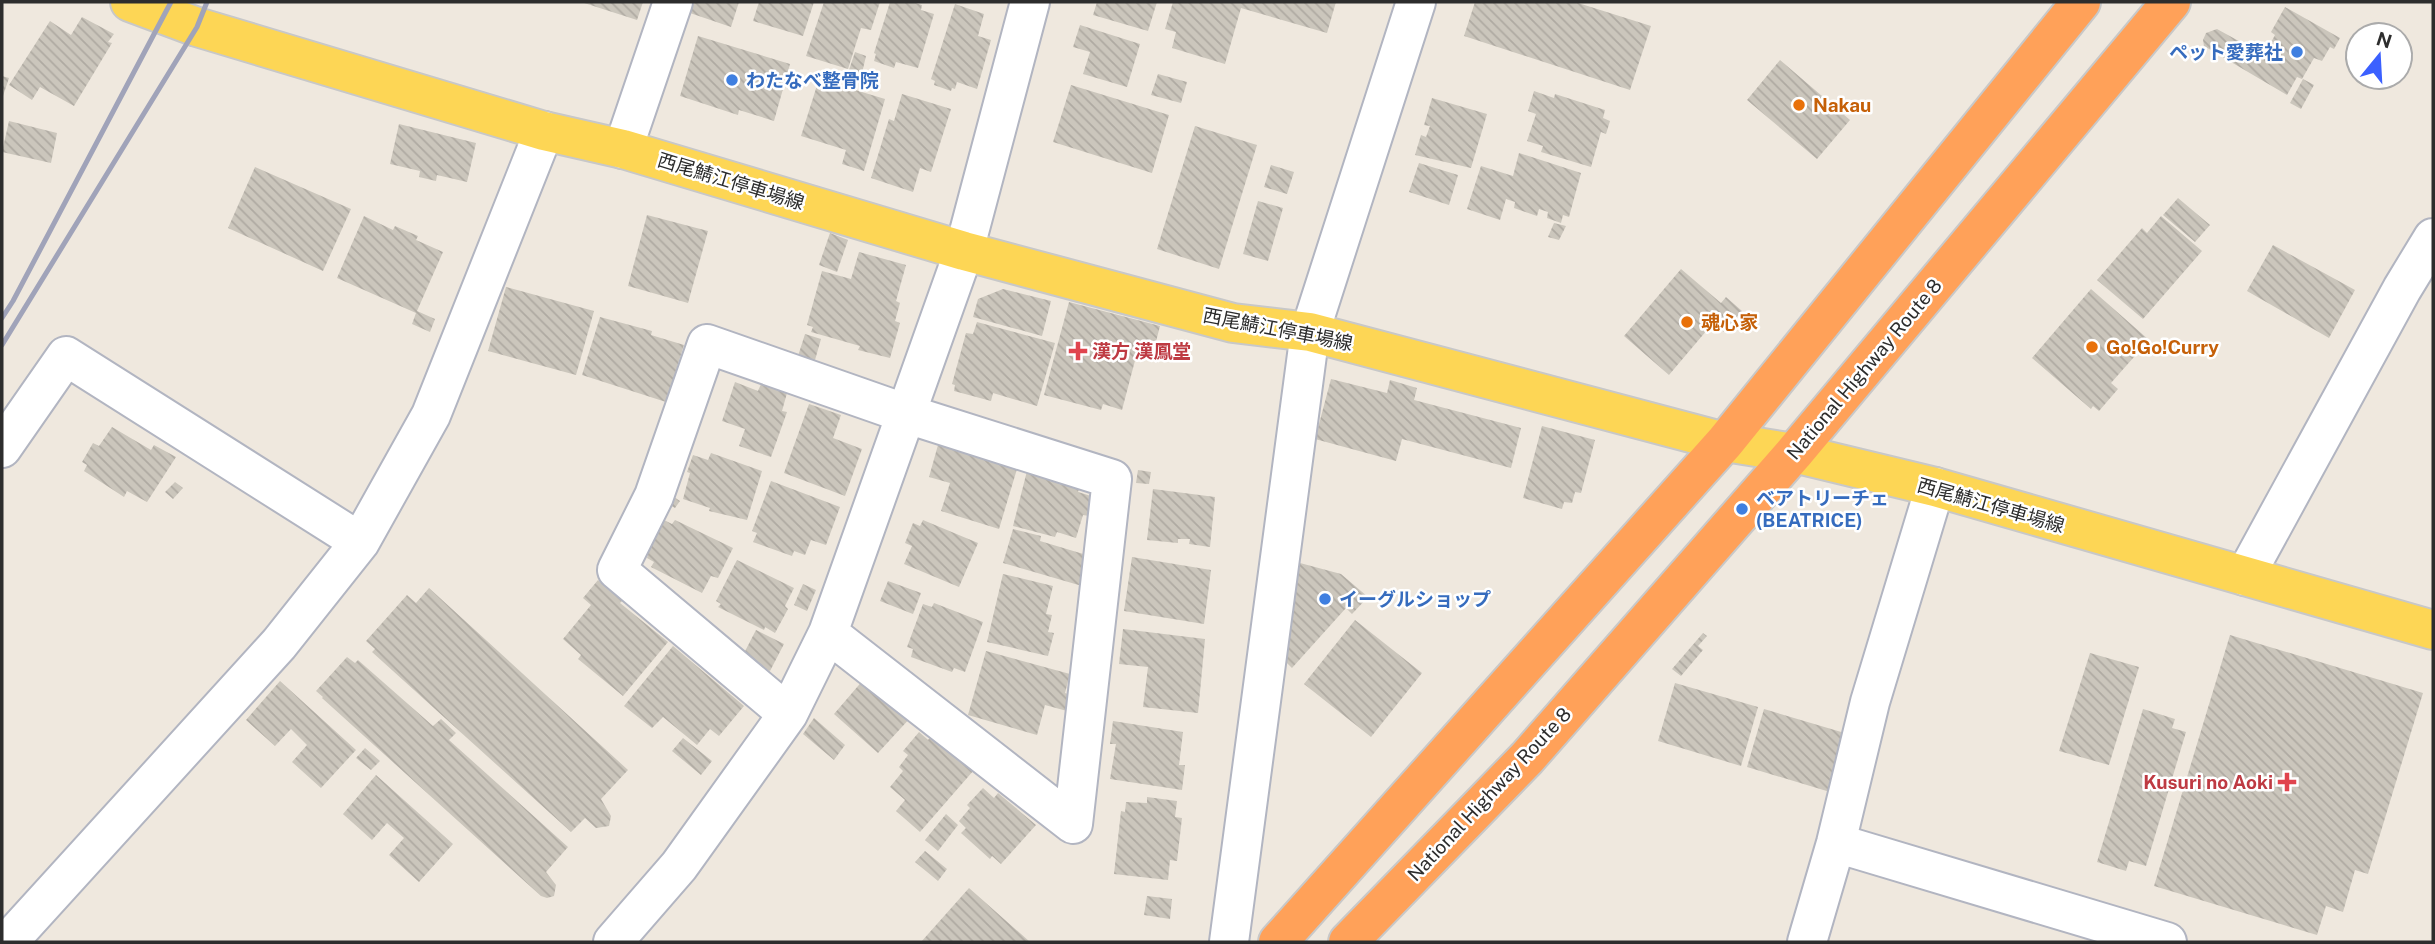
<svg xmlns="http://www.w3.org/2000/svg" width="2435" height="944" font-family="'Public Sans','Noto Sans JP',sans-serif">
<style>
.building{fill:url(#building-back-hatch)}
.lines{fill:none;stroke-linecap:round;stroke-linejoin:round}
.minor-casing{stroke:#b2b5c1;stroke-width:42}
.major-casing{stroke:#c8c8c8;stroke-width:42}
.highway-casing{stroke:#c8c8c8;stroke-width:42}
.minor{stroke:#fff;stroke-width:38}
.major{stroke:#fdd655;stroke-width:38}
.highway{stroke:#ffa159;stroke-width:38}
.rail{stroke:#a0a3b9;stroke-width:5}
.shop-dot{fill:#3f7fe0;stroke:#fff;stroke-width:2.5}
.food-dot{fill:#e8710a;stroke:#fff;stroke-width:2.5}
.health-dot{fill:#e0444e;stroke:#fff;stroke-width:2.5}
.labels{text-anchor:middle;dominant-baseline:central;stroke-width:5;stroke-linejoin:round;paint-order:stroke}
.shop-label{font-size:19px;font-weight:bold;fill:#366cbe;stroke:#fff;text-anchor:start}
.food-label{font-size:19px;font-weight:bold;fill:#c56008;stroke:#fff;text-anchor:start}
.street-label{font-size:19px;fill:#2d2d2d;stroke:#fff}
.health-label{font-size:19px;font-weight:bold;fill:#be3a42;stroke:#fff;text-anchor:start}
</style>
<defs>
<pattern id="building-back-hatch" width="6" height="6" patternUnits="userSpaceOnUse" patternTransform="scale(1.75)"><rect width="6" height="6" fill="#cbc6bc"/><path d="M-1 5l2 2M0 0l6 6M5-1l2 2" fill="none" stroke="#afaaa2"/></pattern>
</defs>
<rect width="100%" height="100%" fill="#efe8de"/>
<!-- building -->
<path class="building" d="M581,2H643L637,20Z
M694,2H739L731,27L690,13Z
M759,2H814L803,36L753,21Z
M824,2H880L871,30L861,28L848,69L806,56Z
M890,2H912L922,5L921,10L934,14L918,68L896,62L894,68L874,61L876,54L874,53Z
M1097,2H1157L1148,31L1093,15Z
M1173,2H1336L1327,33L1241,8L1225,64L1172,48L1176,32L1165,29Z
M1475,2H1575L1651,26L1630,90L1464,36Z
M955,4L984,14L978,36L991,40L977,89L957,82L955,89L952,88L951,91L934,85L935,81L931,79Z
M2285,7L2340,38L2334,49L2330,47L2322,61L2314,58L2302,79L2297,77L2287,95L2204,46L2203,40L2206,33L2217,29L2264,55L2275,35L2271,32Z
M82,17L114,34L108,42L112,43L74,106L40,87L32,100L9,85L50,21L71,35Z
M1080,25L1140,44L1127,87L1083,74L1090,52L1073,47Z
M698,36L790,64L774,121L739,110L738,115L680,96Z
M855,52L866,56L862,73L849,70Z
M1780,60L1850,120L1817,159L1747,100Z
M1158,74L1187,82L1181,103L1151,95Z
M2,76L9,78L2,99Z
M819,79L885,99L864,171L842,164L846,150L801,136Z
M2303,79L2314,85L2301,109L2290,103Z
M1071,85L1169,115L1152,173L1053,142Z
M1534,91L1554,98L1555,94L1605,110L1603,118L1610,121L1606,134L1601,132L1591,167L1541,152L1543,146L1527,141L1536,114L1528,111Z
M902,94L951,109L931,172L920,168L913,192L871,178L889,119L894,121Z
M1432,98L1487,114L1471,168L1415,155L1421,135L1426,137L1430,126L1424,125Z
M9,121L57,133L51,163L2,152Z
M399,124L476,143L467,182L437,175L436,181L419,177L420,171L390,164Z
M1195,126L1257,145L1219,269L1157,249Z
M1519,153L1581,173L1569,217L1563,215L1561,223L1547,218L1548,212L1539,209L1537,216L1514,208L1515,202L1506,199L1500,220L1467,209L1481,166L1513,176Z
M1419,163L1458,175L1449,205L1409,192Z
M1271,165L1294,172L1287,194L1264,187Z
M255,167L351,209L323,271L228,228Z
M2178,198L2210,225L2195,242L2163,215Z
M1258,201L1283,208L1268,261L1243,254Z
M647,215L708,231L688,303L628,286Z
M364,216L393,230L395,226L418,236L416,240L443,252L417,311L435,319L430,332L412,324L416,313L337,278Z
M2161,216L2202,251L2143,319L2097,280L2142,228L2147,233Z
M1554,223L1566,226L1559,240L1548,237Z
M830,233L848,240L837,272L819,265Z
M2273,245L2355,290L2329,338L2247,291Z
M859,252L906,265L896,301L900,303L895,321L900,323L890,358L858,350L860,346L811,332L813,327L807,325L822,271L851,279Z
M1681,269L1721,303L1726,297L1742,311L1724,332L1713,323L1669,375L1624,336Z
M506,287L594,311L576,375L488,351Z
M1003,289L1051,301L1042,336L973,317L978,299Z
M2091,289L2149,340L2111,383L2118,389L2099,411L2093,406L2091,409L2032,358Z
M1069,302L1160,326L1152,357L1137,353L1122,410L1103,404L1101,410L1044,395Z
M600,317L652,331L651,335L684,345L666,402L582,375Z
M977,322L1055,343L1037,406L993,393L991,401L954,391L955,385L952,384L966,333L973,334Z
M805,334L821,339L815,360L798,356Z
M1331,379L1387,393L1390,380L1417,388L1414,400L1521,428L1511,468L1402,439L1396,461L1315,439Z
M735,382L758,391L761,384L787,393L782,411L787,412L771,457L739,446L745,429L722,421Z
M809,404L841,415L833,438L862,449L845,496L784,473Z
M1542,426L1595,440L1581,493L1575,492L1572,503L1564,502L1562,509L1523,498Z
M112,427L151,450L154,445L176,457L147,502L127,491L124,497L84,471L87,465L82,462L93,443L99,446Z
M938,445L1017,469L999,529L941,511L950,483L929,477Z
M711,453L762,471L747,520L709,511L710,508L683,499L690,473L687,472L693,455L708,460Z
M1138,470L1151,472L1149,484L1136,483Z
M1027,471L1080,486L1078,492L1091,496L1089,500L1093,501L1089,516L1083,515L1076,538L1057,532L1055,537L1013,526Z
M771,481L840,507L826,545L811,540L805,555L794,551L792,556L753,542L757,533L752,531Z
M175,482L183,488L173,499L165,492Z
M1153,489L1215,497L1210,547L1189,544L1190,539H1178V543L1147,540Z
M671,495L680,501L675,508L666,503Z
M660,518L672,524L675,520L733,548L718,578L711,576L702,593L651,567L654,562L647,558L648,554L644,552Z
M923,520L978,543L959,587L904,564L912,546L905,543L913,523L920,526Z
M1013,529L1041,536L1040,541L1090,556L1082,586L1003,563Z
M1132,557L1211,570L1204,624L1124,611Z
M737,560L794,588L785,606L788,609L775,633L765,627L764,630L718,607L721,604L716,601Z
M1300,563L1341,574L1368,597L1352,614L1346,608L1292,668L1283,659Z
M1003,574L1053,586L1046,614L1052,615L1048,632L1054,633L1048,656L987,642Z
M598,580L622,601L620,603L668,642L623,696L578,659L581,655L563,639L591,605L583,598Z
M888,581L921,593L913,614L880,601Z
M803,584L816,590L807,611L794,605Z
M429,588L628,770L601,799L611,816L609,826L596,828L585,818L571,832L372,652L375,649L366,641L407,595L416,603Z
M934,603L983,622L965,672L954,668L952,672L911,657L913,649L907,647L923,604L932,607Z
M1355,620L1422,673L1371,737L1304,684Z
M1123,629L1205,639L1198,713L1143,707L1148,667L1119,664Z
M756,630L784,644L770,671L742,657Z
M1703,633L1707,636L1698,646L1703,650L1681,676L1672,669Z
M2230,635L2423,693L2368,874L2355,870L2343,912L2326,906L2317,935L2154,886Z
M673,646L744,706L719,736L710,729L697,745L663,717L652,728L624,706Z
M986,651L1070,674L1065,693L1071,695L1067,711L1045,705L1037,735L968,715Z
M2090,653L2139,667L2109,765L2059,751Z
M347,657L355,663L358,660L433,726L441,719L456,733L449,740L568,847L546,872L556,885L554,896L547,898L541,896L322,698L323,697L316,691Z
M864,679L912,716L878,753L834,714Z
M280,681L356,750L321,788L292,762L307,745L291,729L275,746L246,720Z
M1675,683L1758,707L1741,766L1658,741Z
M1764,709L1848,734L1830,792L1747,767Z
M2143,709L2175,719L2172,728L2186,732L2146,866L2129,861L2126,871L2097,862Z
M814,718L845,745L834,760L803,734Z
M1113,721L1183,732L1179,765H1185L1182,790L1110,779L1116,744H1110Z
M919,732L928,740L933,734L974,770L920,832L896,811L905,800L890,787L903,771L899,767L908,755L903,751Z
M683,738L712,761L701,775L672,751Z
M365,748L380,761L371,770L356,758Z
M376,775L453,844L419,882L389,855L404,838L387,823L372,840L343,814Z
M983,788L994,798L998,793L1036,825L1001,864L992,856L990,859L961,833L966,828L959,821L970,808L967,805Z
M1147,797L1177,801L1175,817L1182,818L1177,861L1170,860L1168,880L1114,874L1121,811L1125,812L1126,802L1147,803Z
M946,814L958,825L938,851L925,840Z
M925,851L947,869L938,881L915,862Z
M969,888L1030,942H921Z
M1147,896L1172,899L1170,919L1144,915Z"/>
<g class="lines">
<defs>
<path id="minor" d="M623,149L673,2
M2,448L66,356L360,542
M2245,576L2402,289L2433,238
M788,714L617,570L654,496L707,344L907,414L1112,479L1073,824L828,633
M1836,843L2167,942
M8,942L279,644L360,542L431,415L544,131
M613,942L679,866L788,714L828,633L964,251L1030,2
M1229,942L1310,332L1416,2
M1807,942L1836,843L1870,702L1935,487"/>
<path id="major" d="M130,2L197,27L544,131L623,149L964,251L1233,323L1310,332L1725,442L1794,453L1935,487L2433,630"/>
<path id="highway" d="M1278,942L1725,442L2081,2
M1348,942L1527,758L1794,453L2171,2"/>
</defs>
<!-- minor casing -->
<use href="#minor" class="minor-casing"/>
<!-- major casing -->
<use href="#major" class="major-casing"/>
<!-- highway casing -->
<use href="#highway" class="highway-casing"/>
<!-- minor -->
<use href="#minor" class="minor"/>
<!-- major -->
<use href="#major" class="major"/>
<!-- highway -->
<use href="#highway" class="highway"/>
<!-- rail -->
<path class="rail" d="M2,318L13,301L171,2
M2,345L197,27L207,2"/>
</g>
<!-- markers -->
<g class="shop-dot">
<circle cx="2297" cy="52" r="7"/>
<circle cx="732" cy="80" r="7"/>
<circle cx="1742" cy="509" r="7"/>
<circle cx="1325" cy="599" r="7"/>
</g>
<g class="food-dot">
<circle cx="1799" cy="105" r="7"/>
<circle cx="1687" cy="322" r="7"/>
<circle cx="2092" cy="347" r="7"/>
</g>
<g class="health-dot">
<path d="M1074.5 340.5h7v7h7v7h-7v7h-7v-7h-7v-7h7z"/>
<path d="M2283.5 771.5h7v7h7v7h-7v7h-7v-7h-7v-7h7z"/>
</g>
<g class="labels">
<!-- shop labels -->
<g class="shop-label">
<text x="2283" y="52" text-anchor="end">ペット愛葬社</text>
<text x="746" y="80">わたなべ整骨院</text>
<text x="1756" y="498">ベアトリーチェ<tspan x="1756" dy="22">(BEATRICE)</tspan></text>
<text x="1339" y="599">イーグルショップ</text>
</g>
<!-- food labels -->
<g class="food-label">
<text x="1813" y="105">Nakau</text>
<text x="1701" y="322">魂心家</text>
<text x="2106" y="347">Go!Go!Curry</text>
</g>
<!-- street labels -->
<g class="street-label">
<text transform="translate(731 181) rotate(17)">西尾鯖江停車場線</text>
<text transform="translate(1278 329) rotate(11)">西尾鯖江停車場線</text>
<text transform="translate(1864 369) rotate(-50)">National Highway Route 8</text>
<text transform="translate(1991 505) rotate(16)">西尾鯖江停車場線</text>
<text transform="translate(1489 794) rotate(-47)">National Highway Route 8</text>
</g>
<!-- health labels -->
<g class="health-label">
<text x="1092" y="351">漢方 漢鳳堂</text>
<text x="2273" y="782" text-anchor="end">Kusuri no Aoki</text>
</g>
</g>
<!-- border -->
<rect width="2435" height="944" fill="none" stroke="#2d2d2d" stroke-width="7"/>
<!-- north arrow -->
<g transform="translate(2379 56) rotate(18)"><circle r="33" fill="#ffffff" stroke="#ababab" stroke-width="2"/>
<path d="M0-5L12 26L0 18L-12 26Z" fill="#3b60ff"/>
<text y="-10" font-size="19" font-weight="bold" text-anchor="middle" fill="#2d2d2d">N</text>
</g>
</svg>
